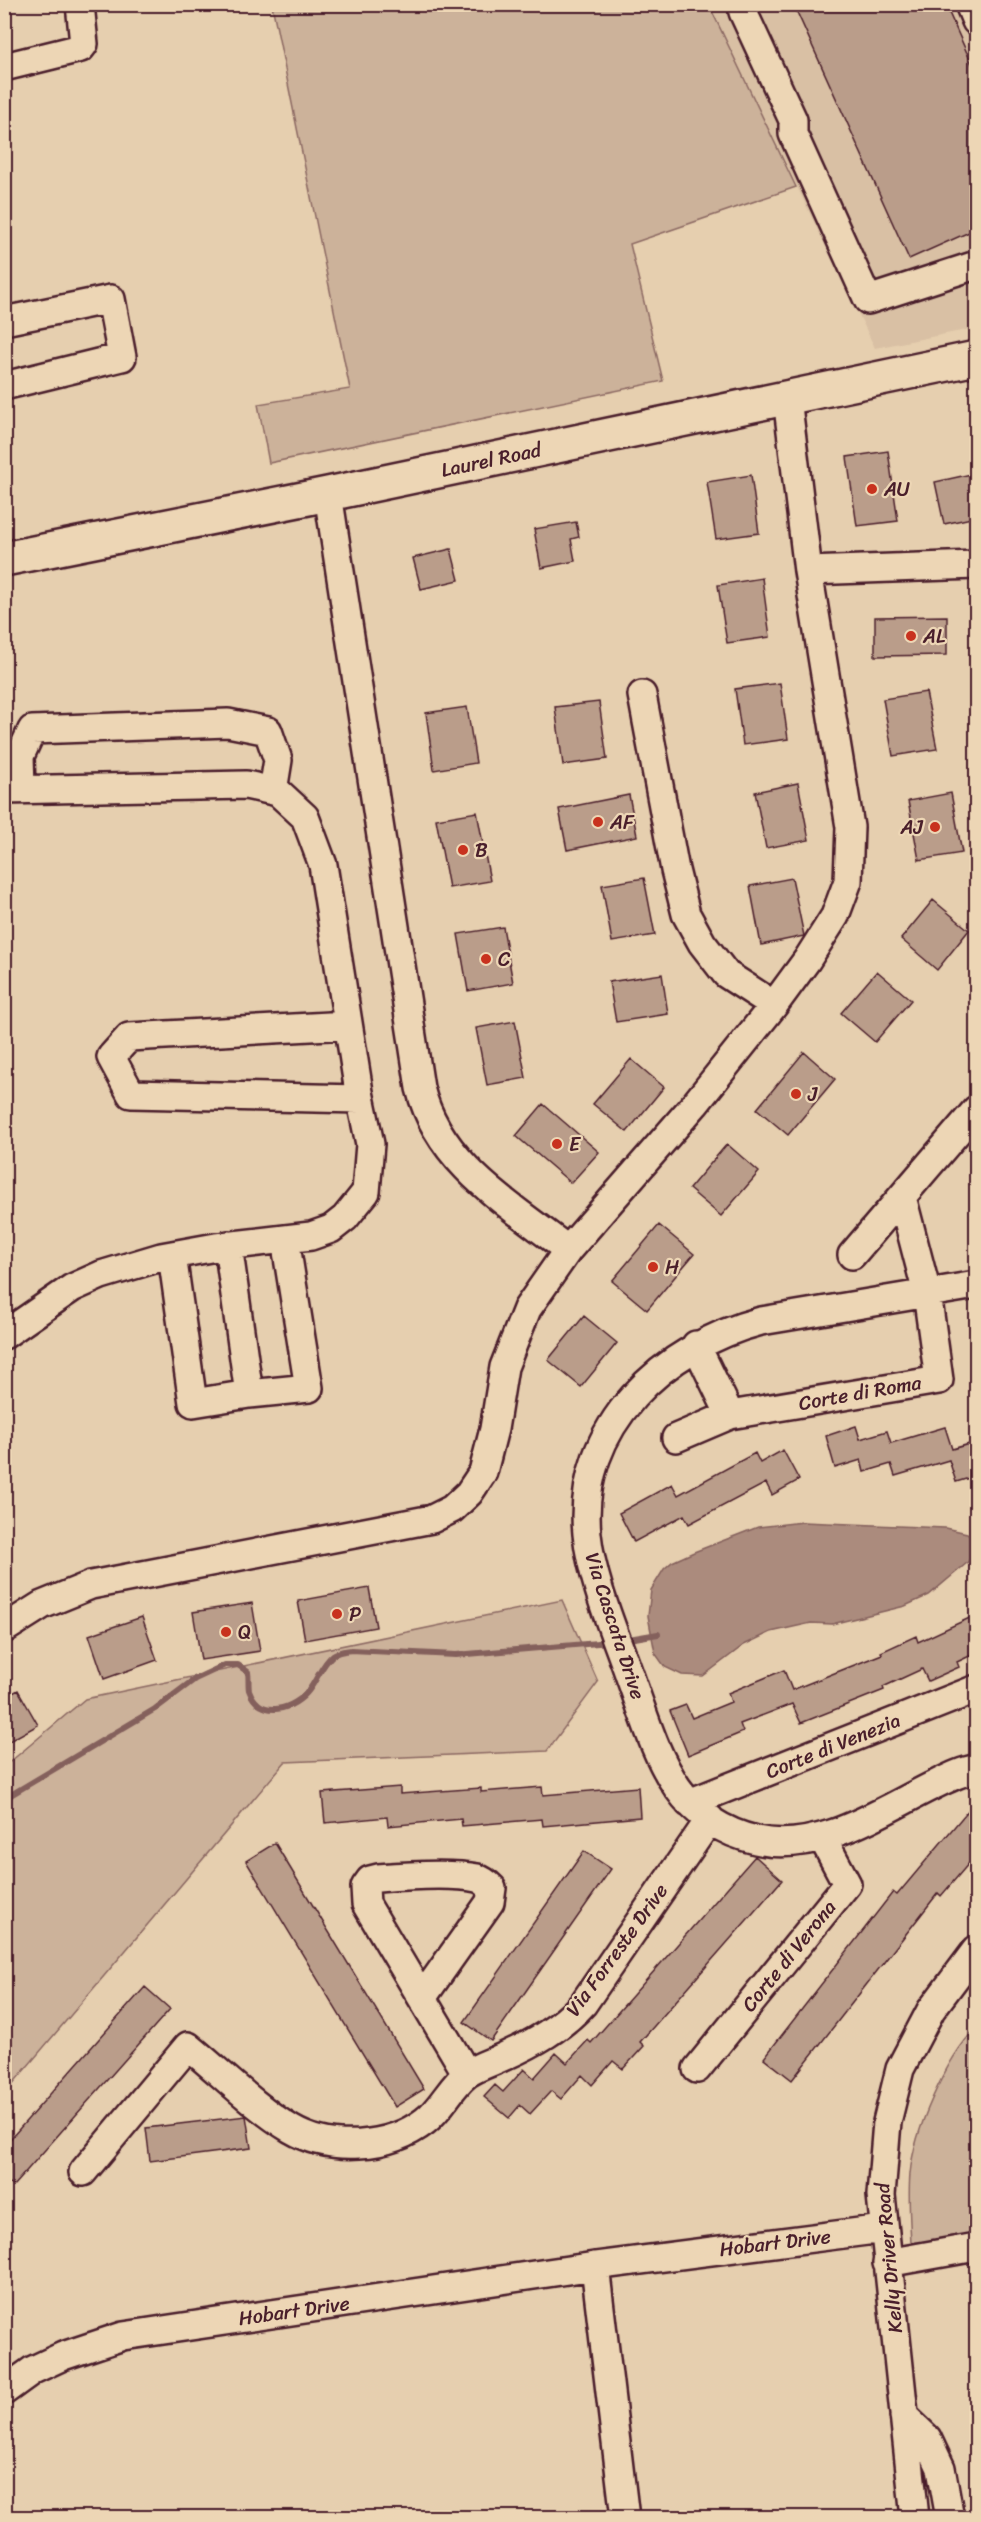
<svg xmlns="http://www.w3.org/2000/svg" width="981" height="2522" font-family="Sriracha,sans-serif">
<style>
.built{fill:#d9c0a4}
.green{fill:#ccb29a;stroke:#8b6862;stroke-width:1.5}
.water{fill:#ab8b7d;stroke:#84605c;stroke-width:1.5}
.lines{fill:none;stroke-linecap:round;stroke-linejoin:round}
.stream{stroke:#84605c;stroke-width:6}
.building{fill:#ba9d8a;stroke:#4a1f2b;stroke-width:1.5}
.minor-casing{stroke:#4a1f2b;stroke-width:32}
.major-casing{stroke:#4a1f2b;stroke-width:38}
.minor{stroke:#edd6b5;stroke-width:27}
.major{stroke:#edd6b5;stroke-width:33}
.poi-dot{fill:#c8321e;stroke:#edd6b5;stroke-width:2}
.labels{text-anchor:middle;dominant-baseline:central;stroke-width:4.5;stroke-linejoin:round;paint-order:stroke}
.street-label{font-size:20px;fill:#4a1f2b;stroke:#edd6b5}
.poi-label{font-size:20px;fill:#4a1f2b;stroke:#edd6b5;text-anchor:start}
</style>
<rect width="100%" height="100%" fill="#e6cfaf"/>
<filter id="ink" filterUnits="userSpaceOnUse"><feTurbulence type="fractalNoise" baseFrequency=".0167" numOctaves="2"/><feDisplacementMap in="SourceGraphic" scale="12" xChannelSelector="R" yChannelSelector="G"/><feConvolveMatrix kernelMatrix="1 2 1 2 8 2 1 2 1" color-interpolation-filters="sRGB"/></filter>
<g filter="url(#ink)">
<!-- built -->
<path class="built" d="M709,5H976V328L875,348Z"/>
<!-- green -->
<path class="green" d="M272,5H709L796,187L630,244L663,381L269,463L258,404L350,389Z
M562,1600L598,1682L547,1751L285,1762L5,2093V1766L85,1699Z
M976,2028V2235L911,2243C910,2221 908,2197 910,2174C914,2131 946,2058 976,2028Z"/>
<!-- water -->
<path class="water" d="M803,1522L945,1528L967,1533L973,1538V1552L968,1562L929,1595L905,1606L832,1624L811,1623L771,1632L744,1645L703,1676L682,1675L665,1667L655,1653L648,1616L651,1590L664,1569L672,1562L694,1552L758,1527Z"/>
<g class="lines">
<!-- stream -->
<path class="stream" d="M623,1640L658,1634
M4,1799L155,1709L195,1679L225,1665H238L248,1672C249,1678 248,1685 249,1690C260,1721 295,1709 309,1690C318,1678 322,1664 333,1655C339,1651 344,1651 351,1650L456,1655L610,1642"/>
</g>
<!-- building -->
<path class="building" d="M814,4H945L976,73V229L909,259L797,12Z
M888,451L898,521L857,526L847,457Z
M976,473V517L944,524L935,482Z
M751,475L759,533L716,539L707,482Z
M576,522L579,537L571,539L575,561L541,568L534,529Z
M451,549L459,580L421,589L413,558Z
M762,578L770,637L727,643L718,585Z
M947,616V655L875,656V617Z
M780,683L788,739L743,745L735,689Z
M926,692L937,749L893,756L883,699Z
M599,702L607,759L563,765L555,707Z
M467,707L476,763L434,770L426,713Z
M798,783L809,840L766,848L755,792Z
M951,793L962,853L919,860L908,801Z
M629,795L637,836L567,850L559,809Z
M477,812L490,881L449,888L436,819Z
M644,878L655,935L612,942L602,885Z
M792,878L804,936L761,945L750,886Z
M933,900L969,930L937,970L901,939Z
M503,927L513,983L468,991L458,934Z
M877,971L911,1000L875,1042L841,1013Z
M662,974L668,1014L616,1022L609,982Z
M515,1021L526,1078L487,1085L476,1028Z
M804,1052L835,1079L788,1135L757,1109Z
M631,1059L664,1087L627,1132L593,1104Z
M543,1104L599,1152L571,1183L516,1136Z
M727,1144L759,1172L721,1216L689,1189Z
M659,1225L694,1254L647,1310L612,1281Z
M584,1316L617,1343L581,1387L548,1360Z
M856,1426L860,1439L887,1431L891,1443L945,1427L952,1449L976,1442V1476L956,1482L949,1460L895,1476L891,1464L864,1472L861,1460L835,1468L826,1436Z
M783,1450L799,1480L772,1495L766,1483L689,1524L684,1515L634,1542L619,1513L672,1484L678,1495L755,1453L760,1463Z
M369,1588L376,1627L305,1640L298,1601Z
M252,1603L260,1651L201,1660L193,1612Z
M976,1615V1653L957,1662L959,1667L928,1681L922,1669L883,1687L884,1690L801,1723L792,1704L740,1724L743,1732L688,1755L670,1711L686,1705L692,1718L731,1702L728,1693L784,1670L792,1690L882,1654L881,1652L916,1636L918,1642Z
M142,1617L157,1660L104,1679L89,1635Z
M18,1690L38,1725L4,1744V1698Z
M400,1787V1794L481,1788V1792L542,1787L543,1795L638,1787L640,1817L543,1826L542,1819L462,1826L461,1819L388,1826L387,1817L325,1823L322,1793Z
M976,1801V1855L941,1896L938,1893L792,2080L764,2058L893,1892L897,1895Z
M275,1843L424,2089L395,2107L246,1861Z
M584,1851L611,1869L491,2041L464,2022Z
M755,1856L782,1880L640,2042L644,2046L623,2069L613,2061L592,2085L582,2075L561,2099L551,2091L530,2114L520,2105L509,2118L484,2097L495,2085L503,2092L524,2069L534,2078L556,2053L567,2063L588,2040L591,2043Z
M145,1987L170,2009L13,2186L4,2178V2146Z
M246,2116L251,2148L150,2161L146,2128Z"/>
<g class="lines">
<defs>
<path id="minor" d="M747,4L743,12L793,120V134L868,300L976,265
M969,4L976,21
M4,67L81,48L84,44L80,4
M4,321L111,299L122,357L4,386
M328,494L420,1088C439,1164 509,1204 568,1250
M808,571L976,565
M642,695L675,870L686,914L702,943L726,974L774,1005
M21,789L20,756L32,730L228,723L268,731L278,760L273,791
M4,790L246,785L278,792L305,817L323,865L359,1092L370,1144L366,1192L345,1218L331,1229L311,1236L216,1247L161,1257L101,1275L72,1288L4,1335
M348,1025L129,1037L111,1057L131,1094L360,1099
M172,1255L193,1403L249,1394L228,1245
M852,1255L976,1110
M976,1285L761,1321C665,1346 576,1426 587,1534C592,1582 614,1631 630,1677C656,1748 671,1820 756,1840C817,1854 878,1813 930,1787C945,1780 960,1771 976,1769
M696,1345L730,1415
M249,1394L309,1388L285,1239
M676,1438L730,1415L939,1380L927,1293L902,1197
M4,1629L42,1605L91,1585L432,1519L452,1509L469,1493L483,1472L494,1429L504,1367L527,1309L568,1250L695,1104L774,1005L807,960L835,916L848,881L850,827L808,571L787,398
M689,1803L976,1689
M422,1998L490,1902L492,1888C488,1884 483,1880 477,1878C453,1873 403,1876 378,1878L370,1880L365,1887L366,1904L467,2074
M697,2069L847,1884L822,1837
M83,2172L188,2046C220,2072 256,2108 291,2129C330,2152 389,2149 425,2121C442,2108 451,2086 467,2074C478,2066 493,2062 505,2056C534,2043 561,2028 583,2004L710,1819
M887,2263L976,2247
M595,2266L625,2518
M4,2391L33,2370L63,2356L123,2336L595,2266L883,2229
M904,2416L927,2438L941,2468L950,2518
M915,2518L881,2195L887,2122L900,2069L931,2010L976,1950"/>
<path id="major" d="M4,559L328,494L976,358"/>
</defs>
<!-- minor casing -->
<use href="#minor" class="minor-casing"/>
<!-- major casing -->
<use href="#major" class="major-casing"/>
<!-- minor -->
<use href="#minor" class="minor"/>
<!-- major -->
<use href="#major" class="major"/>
</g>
</g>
<!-- markers -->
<g class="poi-dot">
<circle cx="872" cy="489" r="6"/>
<circle cx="911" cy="636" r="6"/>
<circle cx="598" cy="822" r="6"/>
<circle cx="935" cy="827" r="6"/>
<circle cx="463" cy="850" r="6"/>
<circle cx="486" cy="959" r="6"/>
<circle cx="796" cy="1094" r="6"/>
<circle cx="557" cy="1144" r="6"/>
<circle cx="653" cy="1267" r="6"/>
<circle cx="337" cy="1614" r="6"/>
<circle cx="226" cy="1632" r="6"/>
</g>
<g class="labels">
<!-- street labels -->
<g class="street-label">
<text transform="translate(491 460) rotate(-12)">Laurel Road</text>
<text transform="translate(860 1393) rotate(-10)">Corte di Roma</text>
<text transform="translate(615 1626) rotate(72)">Via Cascata Drive</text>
<text transform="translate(833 1746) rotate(-22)">Corte di Venezia</text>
<text transform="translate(617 1950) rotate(-54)">Via Forreste Drive</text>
<text transform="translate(789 1956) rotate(-51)">Corte di Verona</text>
<text transform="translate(775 2243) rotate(-7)">Hobart Drive</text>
<text transform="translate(889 2258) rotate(-95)">Kelly Driver Road</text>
<text transform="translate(294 2311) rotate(-8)">Hobart Drive</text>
</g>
<!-- poi labels -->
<g class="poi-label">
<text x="884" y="489">AU</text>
<text x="923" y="636">AL</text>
<text x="610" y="822">AF</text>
<text x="923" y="827" text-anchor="end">AJ</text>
<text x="475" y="850">B</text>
<text x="498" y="959">C</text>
<text x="808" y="1094">J</text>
<text x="569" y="1144">E</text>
<text x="665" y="1267">H</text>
<text x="349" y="1614">P</text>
<text x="238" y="1632">Q</text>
</g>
</g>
<!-- margin -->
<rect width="981" height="2522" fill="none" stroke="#edd6b5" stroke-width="24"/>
<rect x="12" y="12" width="957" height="2498" fill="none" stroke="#4a1f2b" stroke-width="2" filter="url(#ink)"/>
</svg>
